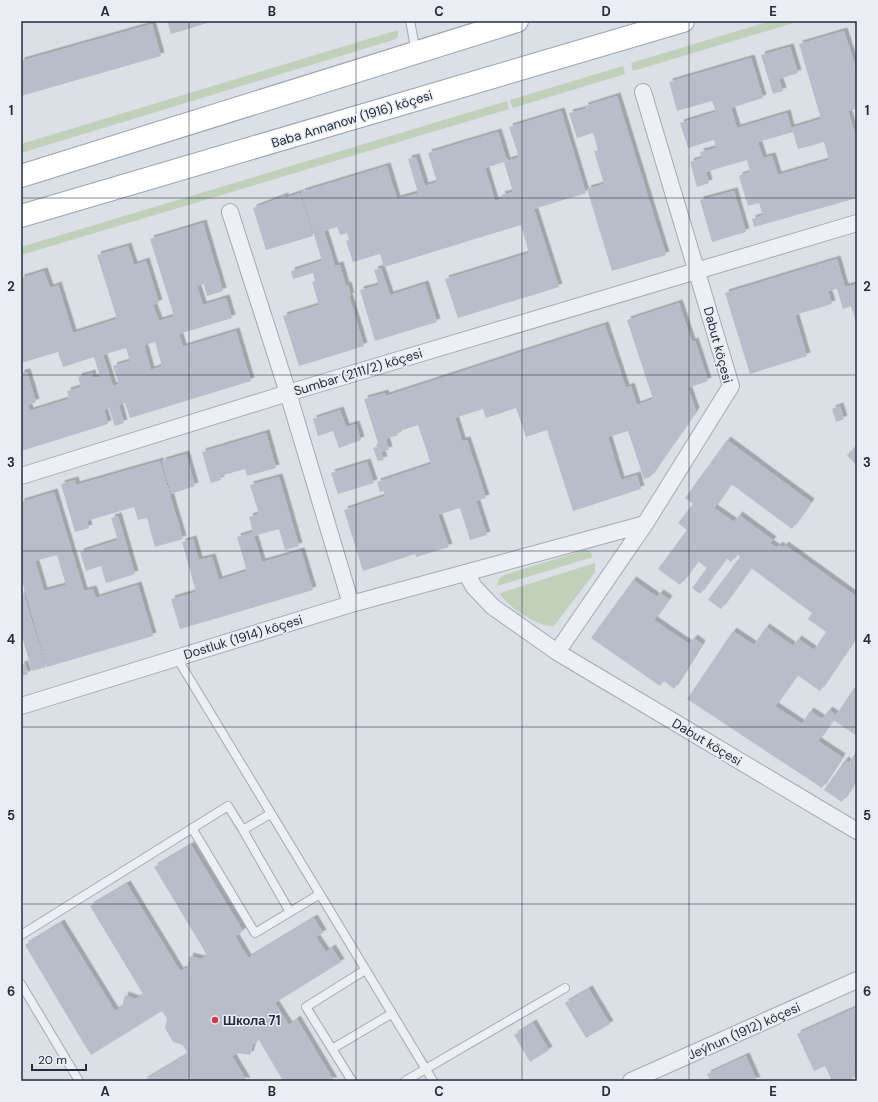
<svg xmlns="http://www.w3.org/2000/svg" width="878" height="1102" font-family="'DM Sans',sans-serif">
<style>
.green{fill:#c0d0bb}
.building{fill:#b8bdc9;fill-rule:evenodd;filter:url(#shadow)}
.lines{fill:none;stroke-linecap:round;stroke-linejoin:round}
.service-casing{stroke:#a4a9b3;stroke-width:10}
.minor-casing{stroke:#a4a9b3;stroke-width:18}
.primary-casing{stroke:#9aa2b2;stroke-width:24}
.service{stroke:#edeff4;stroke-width:8}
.minor{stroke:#edeff4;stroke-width:16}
.primary{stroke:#fff;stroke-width:22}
.grid{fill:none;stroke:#242c3d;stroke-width:1;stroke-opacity:0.55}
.poi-dot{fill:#d43746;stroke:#eaedf4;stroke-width:1.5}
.labels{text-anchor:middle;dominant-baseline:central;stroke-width:3;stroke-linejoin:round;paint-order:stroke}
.street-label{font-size:13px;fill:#242c3d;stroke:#eaedf4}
.poi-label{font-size:13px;font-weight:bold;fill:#242c3d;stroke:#eaedf4;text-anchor:start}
.neatline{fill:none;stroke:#242c3d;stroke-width:1.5}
.grid-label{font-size:13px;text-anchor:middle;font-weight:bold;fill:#242c3d}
</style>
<defs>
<filter id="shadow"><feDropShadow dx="3.5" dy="-3.5" stdDeviation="0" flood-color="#0004"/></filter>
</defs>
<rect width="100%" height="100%" fill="#dbdfe6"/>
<!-- green -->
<path class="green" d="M771,21H800L633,71L631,63Z
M398,30V37L393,40L21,153V144Z
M623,66L625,74L513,108L510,100Z
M507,101L509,109L21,255V247Z
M585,550L590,551L593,557L497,586L499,579L504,575Z
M595,563V572L554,626C542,629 504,605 500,593Z"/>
<!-- building -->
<path class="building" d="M167,21H214L171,34Z
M152,24L161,56L21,96V61Z
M844,31L857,72V109L848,111L857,141V198L754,227L752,219L763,215L759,203L748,206L739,176L750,172L747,160L706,172L709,183L697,187L690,162L702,158L700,152L716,148L714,140L688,148L680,123L716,112L712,101L677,111L669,82L751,58L763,98L731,108L737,128L787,113L791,128L821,119L799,44ZM793,132L798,149L824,142L829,160L778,175L772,156L763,158L758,142Z
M790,47L798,73L779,79L783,91L773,94L761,55Z
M617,96L666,255L612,271L587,189L604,184L594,151L598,150L593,133L577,138L569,113L585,109V106Z
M561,111L586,193L534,209L559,287L458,318L445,279L529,253L521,225L384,267L380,254L353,262L346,241L349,240L347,233L340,235L337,227L324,231L335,266L340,265L346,286L348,285L351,296H349L364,346L299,366L283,316L319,305L312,282L315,281L313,273L293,279L291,271L322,261L301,192L387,166L397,199L418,193L408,159L416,157L425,186L437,182L428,153L461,143L498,132L507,161L519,157L509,127ZM504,162L513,192L501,195L503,198L495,201L485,168Z
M734,191L746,232L712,242L700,200Z
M300,193L313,236L266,250L253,208L285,196V198Z
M203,223L223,291L207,296L204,284L197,286L203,305L226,298L232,318L179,334L183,347L236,331L251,381L130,418L125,403L119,405L124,423L115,426L109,408L104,410L108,424L21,451V373L27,372L36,402L28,405L30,411L69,399L67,391L81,387L78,377L92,373L93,378L100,377L94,357L63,367L58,352L21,363V278L44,271L50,288L58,285L73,333L117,319L97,255L128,246L134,265L146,261L159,303L153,305L159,321L174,316L150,239ZM155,342L162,366L151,370L144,345ZM126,348L130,361L113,366L119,384L113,386L103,355Z
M837,259L845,287L857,284V325L851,306L843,309L837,289L828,291L832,304L795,315L807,356L750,374L725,293Z
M381,268L390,295L425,284L437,322L375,341L360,290L379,285L374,270Z
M679,303L692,342L695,341L708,381L688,388L696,411L650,477L644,479L628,431L608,437L621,480L637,475L641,489L573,511L547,430L526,437L516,408L486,418L483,409L455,418L462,441L467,440L486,498L476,501L487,535L470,540L460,508L438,515L449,547L416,557L415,554L363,571L344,510L385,496L384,491L380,492L377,482L431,464L418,425L397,432L398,435L386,439L389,450L381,452L384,460L378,461L373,448L379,446L364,399L385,393L386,396L605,325L626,388L631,386L637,405L653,399L627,320Z
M840,406L844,419L836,422L832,409Z
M340,410L346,427L356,424L361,440L339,448L333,431L318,436L313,419Z
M266,433L276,468L247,476L245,469L220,476L221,480L211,483L202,452Z
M727,440L811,502L792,529L731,484L714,508L734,522L739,515L773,540L770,543L777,548L779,545L783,548L785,545L857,597V636L820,691L797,675L775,706L802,724L810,711L822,719L829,710L836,715L854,688L857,689V736L833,720L818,741L842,757L822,788L687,699L733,631L754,645L766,627L793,646L798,639L814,650L826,632L808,619L812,613L751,568L721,609L708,600L740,557L737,554L731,562L726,558L700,594L692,588L707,568L698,561L680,585L658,569L687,530L678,523L693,504L685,498Z
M857,445V466L847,455Z
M186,454L195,486L171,494L162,461Z
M160,461L183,539L155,547L147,518L138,520L134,507L87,521L89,528L75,532L61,484L75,480L76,485Z
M367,462L374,483L338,494L331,473Z
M279,477L299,546L285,550L279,529L254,536L262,562L301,551L313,590L180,629L171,599L196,592L182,542L193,539L199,560L212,557L219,580L247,571L237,537L253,532L249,517L259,514L250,485Z
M54,492L84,591L93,589L96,598L138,585L153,636L47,667L21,577V502ZM57,555L66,585L44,591L35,561Z
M118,516L135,574L106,583L101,566L86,571L80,552L118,540L111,518Z
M633,580L657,597L660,593L669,599L654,620L689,644L694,638L702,644L674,689L664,681L660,686L591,638Z
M21,585L46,667L32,671L21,633Z
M25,664L28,674L21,676V665Z
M857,750V780L842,802L824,790L845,760L849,763Z
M191,845L243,931L235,936L248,958L314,918L323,933L316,937L326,952L332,948L341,962L275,1003L289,1025L297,1019L334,1081H283L259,1040L253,1044L250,1055L238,1053L232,1056L247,1081H196L195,1079L191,1081H143L188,1054L183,1045L173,1042L165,1028L167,1019L162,1011L91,1055L78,1034L25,945L61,923L115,1011L122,1007L125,995L136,999L143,994L90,906L127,884L180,971L187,968L190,956L201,959L207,955L154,867Z
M589,989L610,1024L586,1038L565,1003Z
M857,1007V1060L854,1062L857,1069V1076L848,1081H832L825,1066L814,1071L797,1034Z
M533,1023L549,1050L530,1062L514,1035Z
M746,1056L757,1081H710L707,1074Z"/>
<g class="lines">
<defs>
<path id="service" d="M410,21L416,52
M177,658L433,1081
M192,828L255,933L320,894
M243,830L290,912
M21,935L228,806L243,830L270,814
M21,984L79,1081
M332,1049L391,1014
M352,1081L306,1007L365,970
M405,1081L565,988"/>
<path id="minor" d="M230,212L288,393L351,604
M21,476L288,393L857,223
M466,573L474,587L493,607L557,652L857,831
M557,652L645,524L731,386L643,92
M21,706L351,604L645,524
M631,1081L857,980"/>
<path id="primary" d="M21,176L517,21
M21,216L683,21"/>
</defs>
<!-- service casing -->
<use href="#service" class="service-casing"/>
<!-- minor casing -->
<use href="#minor" class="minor-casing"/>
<!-- primary casing -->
<use href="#primary" class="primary-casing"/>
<!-- service -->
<use href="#service" class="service"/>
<!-- minor -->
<use href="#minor" class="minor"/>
<!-- primary -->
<use href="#primary" class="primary"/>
</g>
<!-- grid -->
<path class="grid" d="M189,21V1081M356,21V1081M522,21V1081M689,21V1081M21,198H857M21,375H857M21,551H857M21,727H857M21,904H857"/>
<!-- markers -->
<circle class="poi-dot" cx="215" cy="1020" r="4"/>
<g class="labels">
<!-- street labels -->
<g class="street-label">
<text transform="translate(352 119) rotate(-17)">Baba Annanow (1916) köçesi</text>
<text transform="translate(718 345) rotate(75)">Dabut köçesi</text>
<text transform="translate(358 372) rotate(-17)">Sumbar (2111/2) köçesi</text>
<text transform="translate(243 637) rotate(-17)">Dostluk (1914) köçesi</text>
<text transform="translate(707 742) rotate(31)">Dabut köçesi</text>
<text transform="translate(744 1031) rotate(-24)">Jeýhun (1912) köçesi</text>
</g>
<!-- poi labels -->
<g class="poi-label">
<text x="223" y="1020">Школа 71</text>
</g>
</g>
<!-- border -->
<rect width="878" height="1102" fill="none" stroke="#eaedf4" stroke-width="44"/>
<!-- scale -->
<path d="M32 1064v6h54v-6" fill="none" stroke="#242c3d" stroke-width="2"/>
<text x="38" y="1064" font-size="12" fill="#242c3d" stroke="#eaedf4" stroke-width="3" paint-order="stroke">20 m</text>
<rect x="22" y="22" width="834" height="1058" class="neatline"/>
<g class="grid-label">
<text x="105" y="16">A</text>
<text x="272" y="16">B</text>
<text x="439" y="16">C</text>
<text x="606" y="16">D</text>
<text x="773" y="16">E</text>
<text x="11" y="115">1</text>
<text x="867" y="115">1</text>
<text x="11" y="291">2</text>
<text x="867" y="291">2</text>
<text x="11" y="467">3</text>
<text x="867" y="467">3</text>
<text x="11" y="644">4</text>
<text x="867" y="644">4</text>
<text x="11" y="820">5</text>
<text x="867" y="820">5</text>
<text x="11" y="996">6</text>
<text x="867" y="996">6</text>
<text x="105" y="1096">A</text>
<text x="272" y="1096">B</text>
<text x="439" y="1096">C</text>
<text x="606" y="1096">D</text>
<text x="773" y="1096">E</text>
</g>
</svg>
